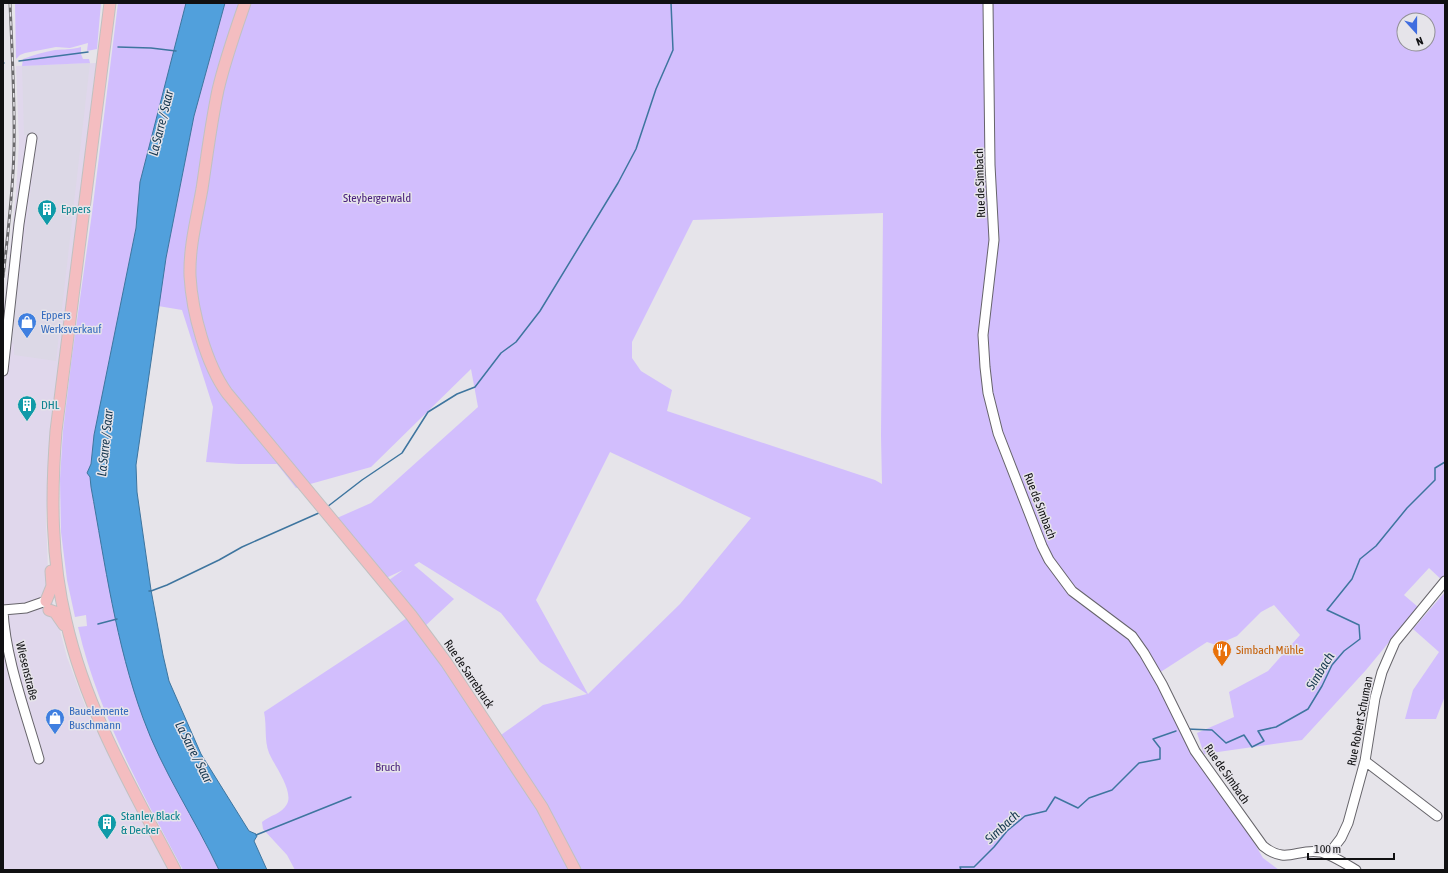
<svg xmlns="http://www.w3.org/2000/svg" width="1448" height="873" font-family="'Asap Condensed',sans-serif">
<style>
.commercial{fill:#e0d7ec}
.built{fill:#dcd8e6}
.green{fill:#d2befd;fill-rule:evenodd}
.water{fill:#51a0dc;stroke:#3e759f}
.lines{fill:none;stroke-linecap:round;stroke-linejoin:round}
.stream{stroke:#3e759f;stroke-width:1.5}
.minor-casing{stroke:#66646a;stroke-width:11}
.major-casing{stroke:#c1c1c1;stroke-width:13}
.minor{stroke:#fff;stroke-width:9}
.major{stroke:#f4bdc0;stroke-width:11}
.rail-casing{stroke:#6a696c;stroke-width:3}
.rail{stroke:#e6e4ea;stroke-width:1.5;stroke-dasharray:4.5;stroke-linecap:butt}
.labels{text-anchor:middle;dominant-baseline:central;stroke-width:3;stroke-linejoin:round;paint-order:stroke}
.street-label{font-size:12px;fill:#101012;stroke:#e6e4ea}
.park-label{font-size:12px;fill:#49207d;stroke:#e6e4ea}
.culture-label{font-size:12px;fill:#0d838f;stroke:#e6e4ea;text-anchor:start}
.shop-label{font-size:12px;fill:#366cbe;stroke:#e6e4ea;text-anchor:start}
.food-label{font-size:12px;fill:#c56008;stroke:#e6e4ea;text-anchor:start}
.water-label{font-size:13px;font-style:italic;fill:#14364e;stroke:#e6e4ea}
</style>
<rect width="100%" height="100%" fill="#e6e4ea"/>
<!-- commercial -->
<path class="commercial" d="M96,63L49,461L46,517L48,570L53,604L67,657L87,711L168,870H3V319L16,193L19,142L16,66Z"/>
<!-- built -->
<path class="built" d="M90,63L56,361L14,355V345L11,341L12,330L38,136L24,135L22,66Z"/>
<!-- green -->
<path class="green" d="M15,3H101L97,49L87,51L88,43L70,48L56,47L25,53L20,55L16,59Z
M118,3H186L140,182L136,228L94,435L91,464L87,473L90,477L91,487L113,608L127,668L143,719L219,870H183C142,793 98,713 78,627L87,626L86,615L75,617L67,580L61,532L60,479L63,431L72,356L92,213Z
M225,3H1445V583L1429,568L1404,595L1418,607L1366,670L1302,740L1204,754L1197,733L1234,717L1229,692L1268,671L1300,635L1274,605L1261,612L1237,636L1216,645L1207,642L1156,675L1181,724L1249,834L1263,858L1279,870H578L501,735L543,705L587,694L540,662L501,613L419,562L414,565L454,599L424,627L385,583L403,570L386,578L337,518L371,503L478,407L471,369L371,467L296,488L277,464H238L206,462L213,407L182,310L158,306L166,258L194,116ZM1404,20H1428V44H1404ZM883,213L881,436L882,484L875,480L667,411L672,390L641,371L632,358V342L693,220ZM610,452L751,518L680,604L588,694L536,600Z
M81,47V54L83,59H89L90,63L22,66L23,59C33,55 44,52 55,50C64,49 71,50 81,47Z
M3,90L4,187L3,197Z
M1445,592V696L1436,719H1405L1413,690L1439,652L1413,629Z
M410,616L539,808L571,870H295L287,855L263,829L262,822C270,815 282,814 287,804C294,791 274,765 269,753C264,740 267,726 264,712Z"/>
<!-- water -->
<path class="water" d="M186,3H225L194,116L166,258L136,465L137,492L151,590L163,655L169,681L201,754L249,831L256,834L257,836L254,841L267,870H219C195,819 162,771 143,718C116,644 105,564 91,487L90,477L87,473L91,464L94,435L136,228L140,182Z"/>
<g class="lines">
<!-- stream -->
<path class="stream" d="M118,47L151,48L176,51
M19,61L88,52
M3,63H4
M327,507L362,480L402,453L428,412L457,394L475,387L501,353L516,342L540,311L618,183L636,149L656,89L673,50L671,3
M149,591H151L167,585L219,560L242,547L321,512
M98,624L117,619
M1187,729L1212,730L1226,743L1244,735L1252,747L1264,741L1258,731L1276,727L1308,709L1322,686L1332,665L1344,651L1360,639L1359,625L1327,610L1352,579L1360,559L1376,546L1407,508L1435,480V468L1445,462
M256,835L351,797
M961,870L960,867H974L994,847L1007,831L1025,816L1046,811L1055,797L1078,808L1089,798L1112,790L1139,763L1160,759V748L1153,739L1176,731"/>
<defs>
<path id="minor" d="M988,3L990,165L994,240L983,335L985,367L988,393L998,433L1042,546L1049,560L1072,591L1132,636L1144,653L1162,684L1195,751L1263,846C1286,865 1297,848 1320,852C1332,855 1346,864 1356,870
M3,371L19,224L32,138
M39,759C26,713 5,658 3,610L26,608L46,601
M1365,761L1437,816
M1328,855L1341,838L1348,823L1365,761L1375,698L1382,672L1395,642L1445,581"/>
<path id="major" d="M110,3L56,431C51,495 51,559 66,621C86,710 133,790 175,870
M245,3C235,32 225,60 218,90C211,123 207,156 202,189C197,217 189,247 190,276C192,312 206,364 227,393L411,615L446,662L542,807L575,870
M46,601L52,586L51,571
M49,610L55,612L64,625"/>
</defs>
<!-- minor casing -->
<use href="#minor" class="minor-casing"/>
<!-- major casing -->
<use href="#major" class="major-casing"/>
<!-- minor -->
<use href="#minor" class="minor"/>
<!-- major -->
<use href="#major" class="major"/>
<defs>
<path id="rail" d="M3,277C8,234 13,192 14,149C15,100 12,52 10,3"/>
</defs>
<!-- rail casing -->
<use href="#rail" class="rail-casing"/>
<!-- rail -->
<use href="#rail" class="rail"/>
</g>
<!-- icons -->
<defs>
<symbol id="building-pin" viewBox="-11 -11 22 30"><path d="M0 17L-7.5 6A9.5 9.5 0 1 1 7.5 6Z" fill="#0f9aa8" stroke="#e6e4ea"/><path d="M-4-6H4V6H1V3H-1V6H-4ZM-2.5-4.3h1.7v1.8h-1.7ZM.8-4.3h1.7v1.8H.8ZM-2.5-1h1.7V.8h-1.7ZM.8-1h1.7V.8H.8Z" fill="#fff"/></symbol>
<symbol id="shop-pin" viewBox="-11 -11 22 30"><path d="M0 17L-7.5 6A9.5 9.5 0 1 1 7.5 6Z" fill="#3f7fe0" stroke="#e6e4ea"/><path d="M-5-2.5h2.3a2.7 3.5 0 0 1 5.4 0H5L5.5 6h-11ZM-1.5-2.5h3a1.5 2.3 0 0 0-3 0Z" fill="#fff"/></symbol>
<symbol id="restaurant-pin" viewBox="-11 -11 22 30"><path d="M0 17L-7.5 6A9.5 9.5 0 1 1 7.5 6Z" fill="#e8710a" stroke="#e6e4ea"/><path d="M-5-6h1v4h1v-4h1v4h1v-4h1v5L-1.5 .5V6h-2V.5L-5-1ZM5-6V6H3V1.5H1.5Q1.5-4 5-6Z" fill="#fff"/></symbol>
</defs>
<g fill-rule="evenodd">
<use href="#building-pin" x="36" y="198" width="22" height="30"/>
<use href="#shop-pin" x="16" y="311" width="22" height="30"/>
<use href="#building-pin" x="16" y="394" width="22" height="30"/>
<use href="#restaurant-pin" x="1211" y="639" width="22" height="30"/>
<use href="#shop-pin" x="44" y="707" width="22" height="30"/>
<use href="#building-pin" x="96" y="812" width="22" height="30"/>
</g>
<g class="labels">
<!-- street labels -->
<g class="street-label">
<text transform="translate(980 183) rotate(-92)">Rue de Simbach</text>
<text transform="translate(1040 506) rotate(69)">Rue de Simbach</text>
<text transform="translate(27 671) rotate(76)">Wiesenstraße</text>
<text transform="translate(469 674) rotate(56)">Rue de Sarrebruck</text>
<text transform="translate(1360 721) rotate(-79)">Rue Robert Schuman</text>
<text transform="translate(1227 774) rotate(55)">Rue de Simbach</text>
</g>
<!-- park labels -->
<g class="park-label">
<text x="377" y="198">Steybergerwald</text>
<text x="388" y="767">Bruch</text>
</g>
<!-- culture labels -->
<g class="culture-label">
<text x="61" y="209">Eppers</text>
<text x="41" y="405">DHL</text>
<text x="121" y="816">Stanley Black<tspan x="121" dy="14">&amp; Decker</tspan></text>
</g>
<!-- shop labels -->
<g class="shop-label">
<text x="41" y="315">Eppers<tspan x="41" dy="14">Werksverkauf</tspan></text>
<text x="69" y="711">Bauelemente<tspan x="69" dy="14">Buschmann</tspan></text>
</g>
<!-- food labels -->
<g class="food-label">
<text x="1236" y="650">Simbach Mühle</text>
</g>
<!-- water labels -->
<g class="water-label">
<text transform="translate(161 123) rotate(-76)">La Sarre / Saar</text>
<text transform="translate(105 443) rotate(-84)">La Sarre / Saar</text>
<text transform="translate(1320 671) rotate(-58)">Simbach</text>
<text transform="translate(194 752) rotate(63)">La Sarre / Saar</text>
<text transform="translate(1002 827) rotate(-43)">Simbach</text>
</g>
</g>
<!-- border -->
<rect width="1448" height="873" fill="none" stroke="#101012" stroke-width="8"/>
<!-- north arrow -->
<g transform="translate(1416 32) rotate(159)"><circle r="19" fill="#e6e4ea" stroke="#908f94"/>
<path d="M0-3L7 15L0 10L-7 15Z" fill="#406ddf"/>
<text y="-6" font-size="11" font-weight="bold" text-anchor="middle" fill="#101012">N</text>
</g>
<!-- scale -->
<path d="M1308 853v6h86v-6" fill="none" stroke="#101012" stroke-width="2"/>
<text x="1314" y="853" font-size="12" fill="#101012" stroke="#e6e4ea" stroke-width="3" paint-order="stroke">100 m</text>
</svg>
